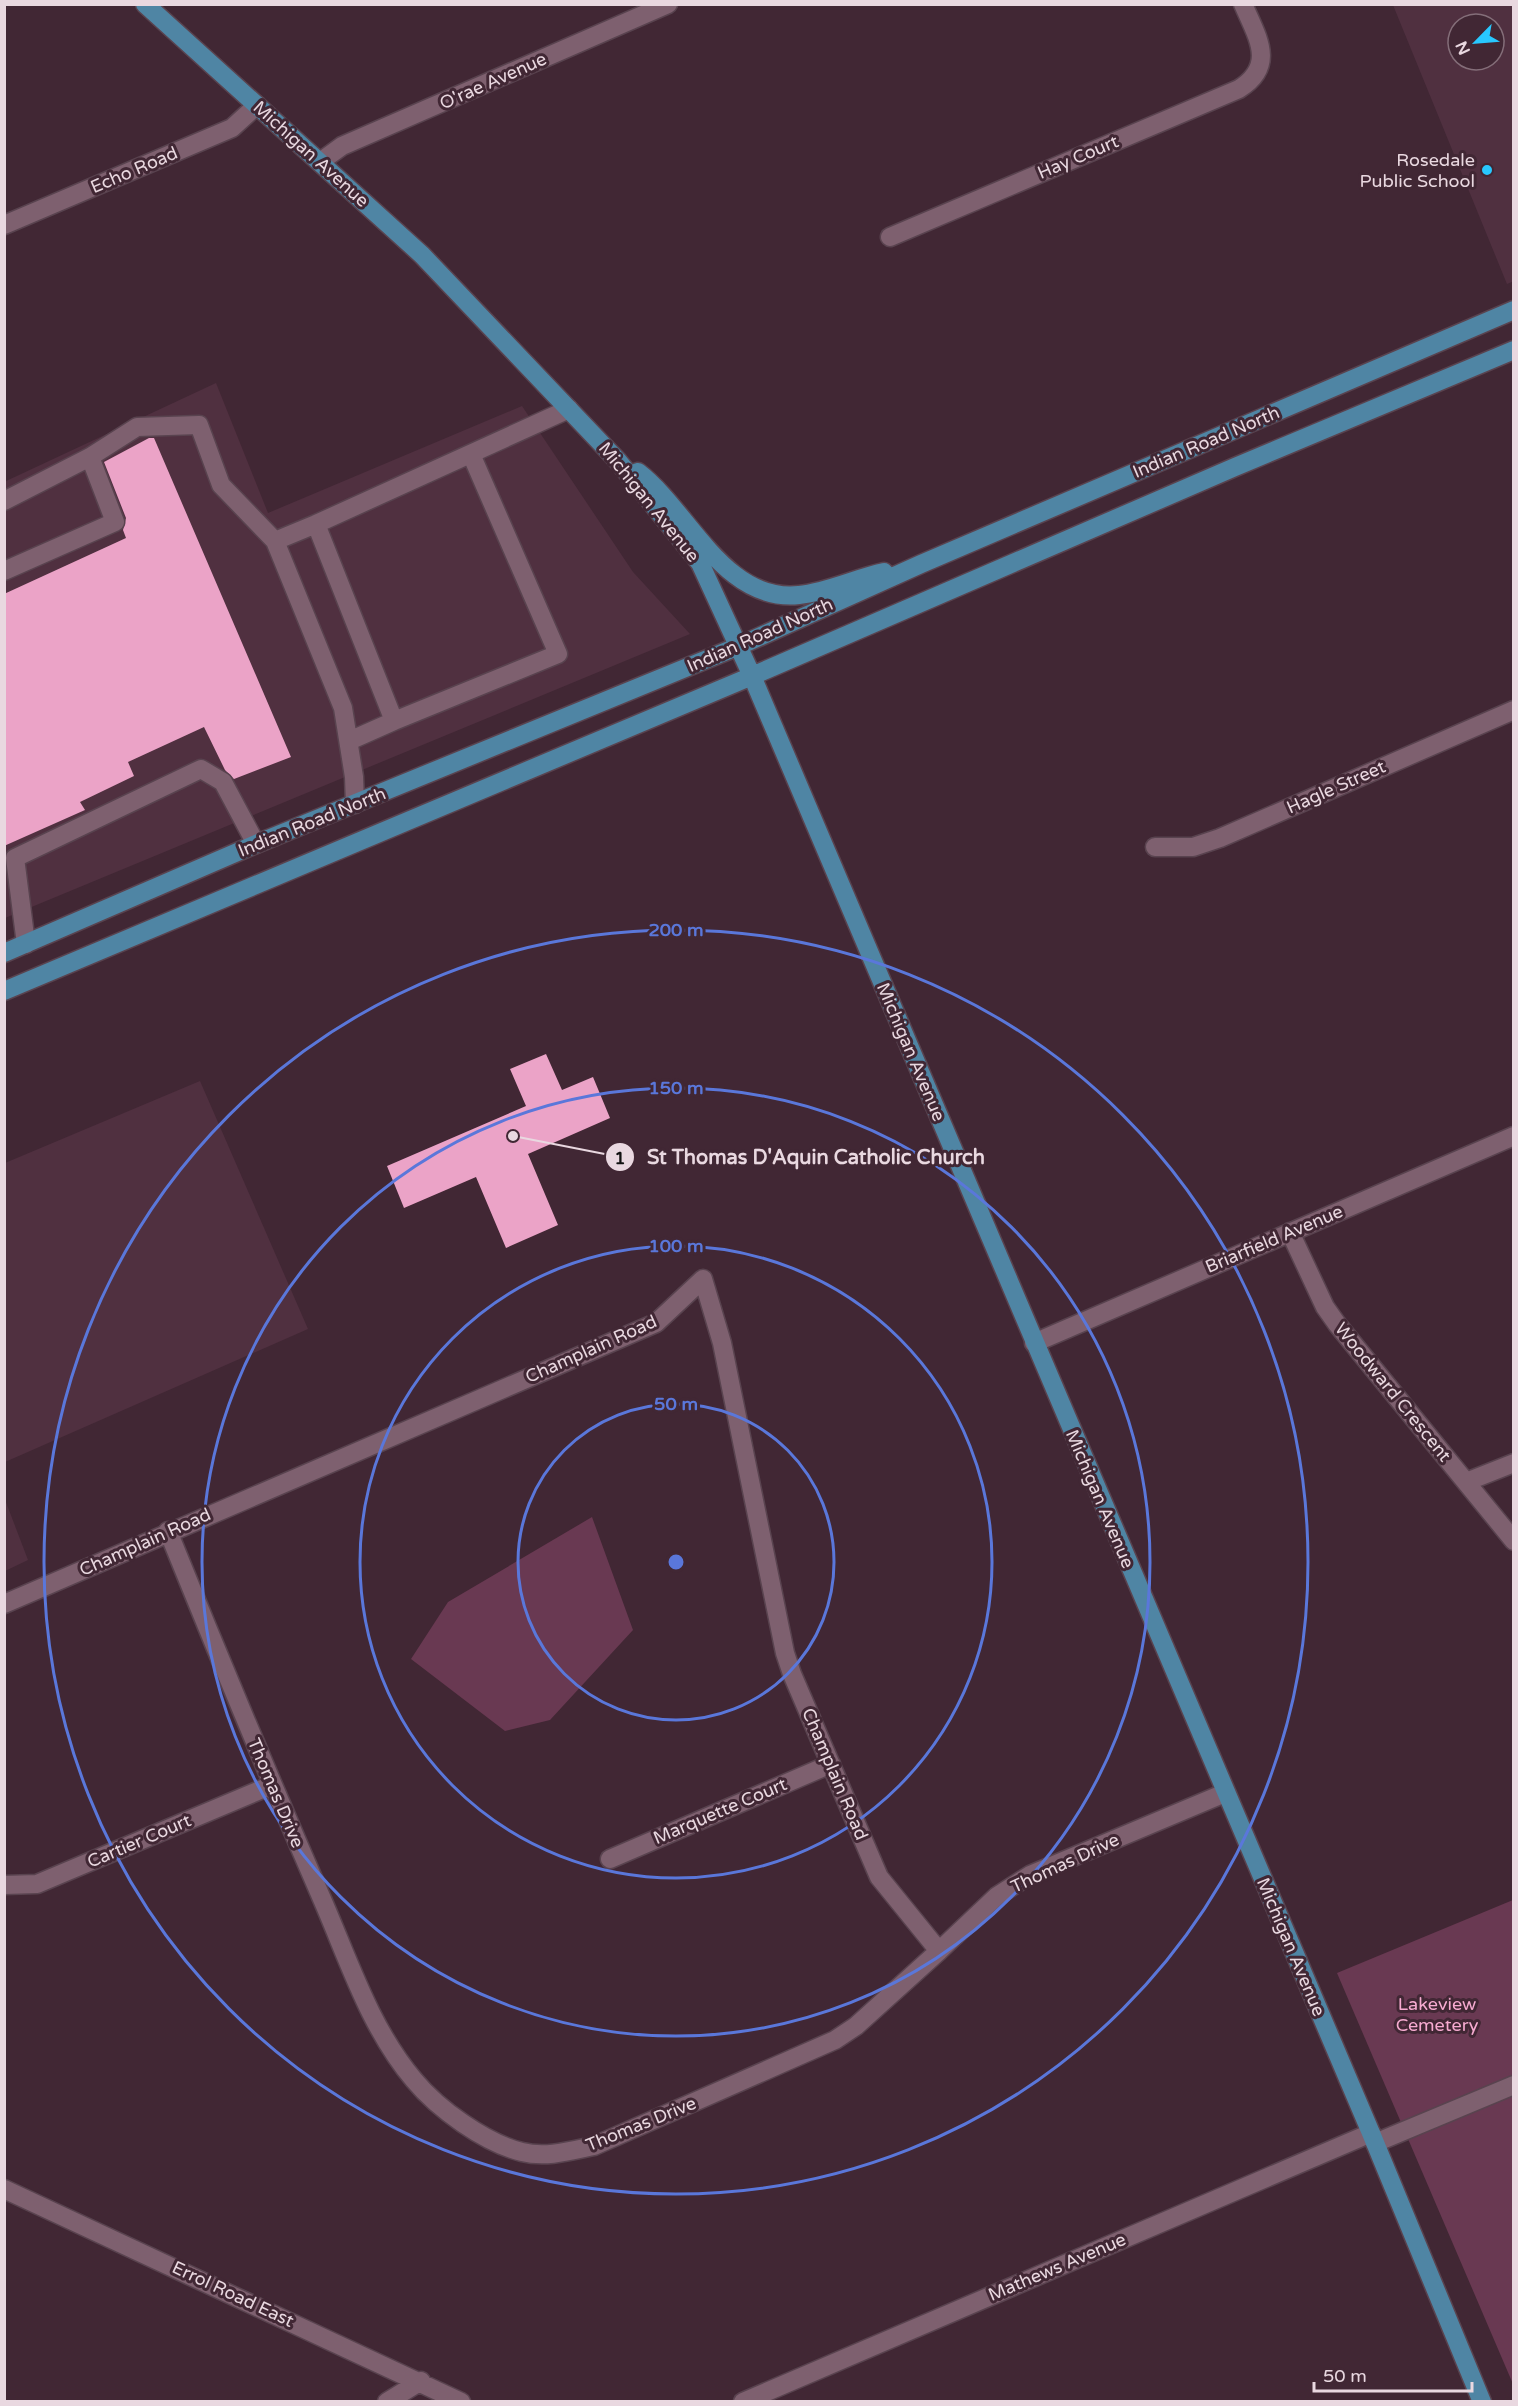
<svg xmlns="http://www.w3.org/2000/svg" width="1518" height="2406" font-family="'Varela Round',sans-serif">
<style>
.built{fill:#503040;fill-rule:evenodd}
.green{fill:#693952}
.building{fill:#eba3c7}
.lines{fill:none;stroke-linecap:round;stroke-linejoin:round}
.minor-casing{stroke:#59434f;stroke-width:21}
.major-casing{stroke:#59434f;stroke-width:21}
.minor{stroke:#7e606f;stroke-width:18}
.major{stroke:#4f85a4;stroke-width:18}
.ring{fill:none;stroke:#5a77da;stroke-width:3}
.poi-dot{fill:#28c8ff;stroke:#412734;stroke-width:2}
.labels{text-anchor:middle;dominant-baseline:central;stroke-width:6;stroke-linejoin:round;paint-order:stroke}
.street-label{font-size:18px;fill:#e9d8e0;stroke:#412734}
.poi-label{font-size:18px;fill:#e9d8e0;stroke:#412734;text-anchor:end}
.park-label{font-size:18px;fill:#f7abd1;stroke:#412734}
.centre{fill:#5a77da;stroke:#412734;stroke-width:3}
.ring-label{font-size:18px;text-anchor:middle;font-weight:bold;fill:#5a77da;stroke:#412734;stroke-width:6;stroke-linejoin:round;paint-order:stroke}
.leader{fill:none;stroke:#e9d8e0;stroke-width:2}
.callout-dot{fill:#e9d8e0;stroke:#412734;stroke-width:2}
.mark-label{font-size:18px;text-anchor:middle;font-weight:bold;fill:#111}
.callout-label{font-size:20px;text-anchor:middle;font-weight:bold;fill:#e9d8e0;stroke:#412734;stroke-width:6;stroke-linejoin:round;paint-order:stroke}
</style>
<rect width="100%" height="100%" fill="#412734"/>
<!-- built -->
<path class="built" d="M1393,5H1513L1514,281L1507,284ZM1458,24H1494V60H1458Z
M216,383L268,513L522,406L633,572L690,634L5,918L4,482Z
M200,1081L308,1329L5,1462V1163Z
M4,1497L28,1560L5,1571H4Z"/>
<!-- green -->
<path class="green" d="M592,1517L633,1630L550,1720L505,1731L411,1659L448,1602Z
M1513,1900V2384L1337,1973Z"/>
<!-- building -->
<path class="building" d="M149,438H154L291,757L234,779L225,770L204,727L128,762L134,776L80,802L85,810L4,846V594L126,538L123,530L126,518L104,462Z
M546,1054L562,1090L593,1077L610,1118L528,1154L558,1225L506,1248L476,1177L404,1208L387,1166L526,1106L510,1069Z"/>
<g class="lines">
<defs>
<path id="minor" d="M320,162L342,146L668,4
M4,225L232,128L257,105
M890,237L1239,89C1277,65 1257,37 1243,4
M471,454L558,654L394,721L316,524L569,409
M4,501L90,457L137,427L199,425L221,485L275,541L343,708L354,777L355,804
M275,541L316,524
M4,571L115,522L90,457
M349,741L394,721
M1155,847H1193L1220,838L1514,710
M26,944L15,858L201,769L223,782L256,844
M1290,1232L1325,1307L1337,1324L1514,1541
M1034,1343L1514,1136
M1466,1482L1514,1463
M168,1531C218,1655 269,1777 322,1899C349,1961 370,2028 414,2080C438,2109 485,2143 522,2152C546,2158 570,2151 594,2146L835,2040L856,2026L939,1951L997,1896L1030,1875L1225,1793
M4,1604L656,1323L703,1279L722,1343L785,1653L792,1674L879,1877L939,1951
M610,1859L831,1764
M4,1885L37,1884L272,1785
M1375,2143L1514,2085
M4,2189L461,2402
M387,2402L421,2381
M743,2402L1371,2133"/>
<path id="major" d="M145,4L422,255L618,461L700,563L752,676L1371,2133L1482,2402
M638,472C689,511 724,603 799,595C828,592 856,578 884,572
M4,953L256,844L739,646L921,564L1514,310
M4,991L752,676L1235,467L1514,350"/>
</defs>
<!-- minor casing -->
<use href="#minor" class="minor-casing"/>
<!-- major casing -->
<use href="#major" class="major-casing"/>
<!-- minor -->
<use href="#minor" class="minor"/>
<!-- major -->
<use href="#major" class="major"/>
</g>
<!-- distance rings -->
<g class="ring">
<circle cx="676" cy="1562" r="158"/>
<circle cx="676" cy="1562" r="316"/>
<circle cx="676" cy="1562" r="474"/>
<circle cx="676" cy="1562" r="632"/>
</g>
<!-- markers -->
<circle class="poi-dot" cx="1487" cy="170" r="6"/>
<g class="labels">
<!-- street labels -->
<g class="street-label">
<text transform="translate(493 81) rotate(-24)">O'rae Avenue</text>
<text transform="translate(311 154) rotate(42)">Michigan Avenue</text>
<text transform="translate(1078 157) rotate(-23)">Hay Court</text>
<text transform="translate(134 170) rotate(-23)">Echo Road</text>
<text transform="translate(1206 442) rotate(-23)">Indian Road North</text>
<text transform="translate(649 502) rotate(51)">Michigan Avenue</text>
<text transform="translate(760 635) rotate(-24)">Indian Road North</text>
<text transform="translate(1336 787) rotate(-24)">Hagle Street</text>
<text transform="translate(312 822) rotate(-22)">Indian Road North</text>
<text transform="translate(911 1052) rotate(67)">Michigan Avenue</text>
<text transform="translate(1274 1239) rotate(-23)">Briarfield Avenue</text>
<text transform="translate(591 1349) rotate(-24)">Champlain Road</text>
<text transform="translate(1393 1392) rotate(51)">Woodward Crescent</text>
<text transform="translate(1100 1499) rotate(67)">Michigan Avenue</text>
<text transform="translate(145 1542) rotate(-24)">Champlain Road</text>
<text transform="translate(835 1774) rotate(67)">Champlain Road</text>
<text transform="translate(276 1793) rotate(67)">Thomas Drive</text>
<text transform="translate(720 1811) rotate(-23)">Marquette Court</text>
<text transform="translate(139 1841) rotate(-23)">Cartier Court</text>
<text transform="translate(1065 1863) rotate(-25)">Thomas Drive</text>
<text transform="translate(1291 1947) rotate(67)">Michigan Avenue</text>
<text transform="translate(641 2124) rotate(-22)">Thomas Drive</text>
<text transform="translate(1057 2267) rotate(-23)">Mathews Avenue</text>
<text transform="translate(233 2294) rotate(25)">Errol Road East</text>
</g>
<!-- poi labels -->
<g class="poi-label">
<text x="1475" y="160">Rosedale<tspan x="1475" dy="21">Public School</tspan></text>
</g>
<!-- park labels -->
<g class="park-label">
<text x="1437" y="2004">Lakeview<tspan x="1437" dy="21">Cemetery</tspan></text>
</g>
</g>
<circle cx="676" cy="1562" r="9" class="centre"/>
<g class="ring-label">
<text x="676" y="936">200 m</text>
<text x="676" y="1094">150 m</text>
<text x="676" y="1252">100 m</text>
<text x="676" y="1410">50 m</text>
</g>
<!-- callouts -->
<path class="leader" d="M513 1136L620 1157"/>
<g class="callout-dot">
<circle cx="513" cy="1136" r="6"/>
<circle cx="620" cy="1157" r="15"/>
</g>
<g class="mark-label">
<text x="620" y="1164">1</text>
</g>
<g class="callout-label">
<text x="816" y="1164">St Thomas D'Aquin Catholic Church</text>
</g>
<!-- border -->
<rect width="1518" height="2406" fill="none" stroke="#e9d8e0" stroke-width="12"/>
<!-- north arrow -->
<g transform="translate(1476 42) rotate(245)"><circle r="28" fill="#412734" stroke="#846e79" stroke-width="1.5"/>
<path d="M0-4.5L10 22L0 15L-10 22Z" fill="#28c8ff"/>
<text y="-9" font-size="16" font-weight="bold" text-anchor="middle" fill="#e9d8e0">N</text>
</g>
<!-- scale -->
<path d="M1314 2382v9h158v-9" fill="none" stroke="#e9d8e0" stroke-width="3"/>
<text x="1323" y="2382" font-size="18" fill="#e9d8e0" stroke="#412734" stroke-width="4.5" paint-order="stroke">50 m</text>
</svg>
